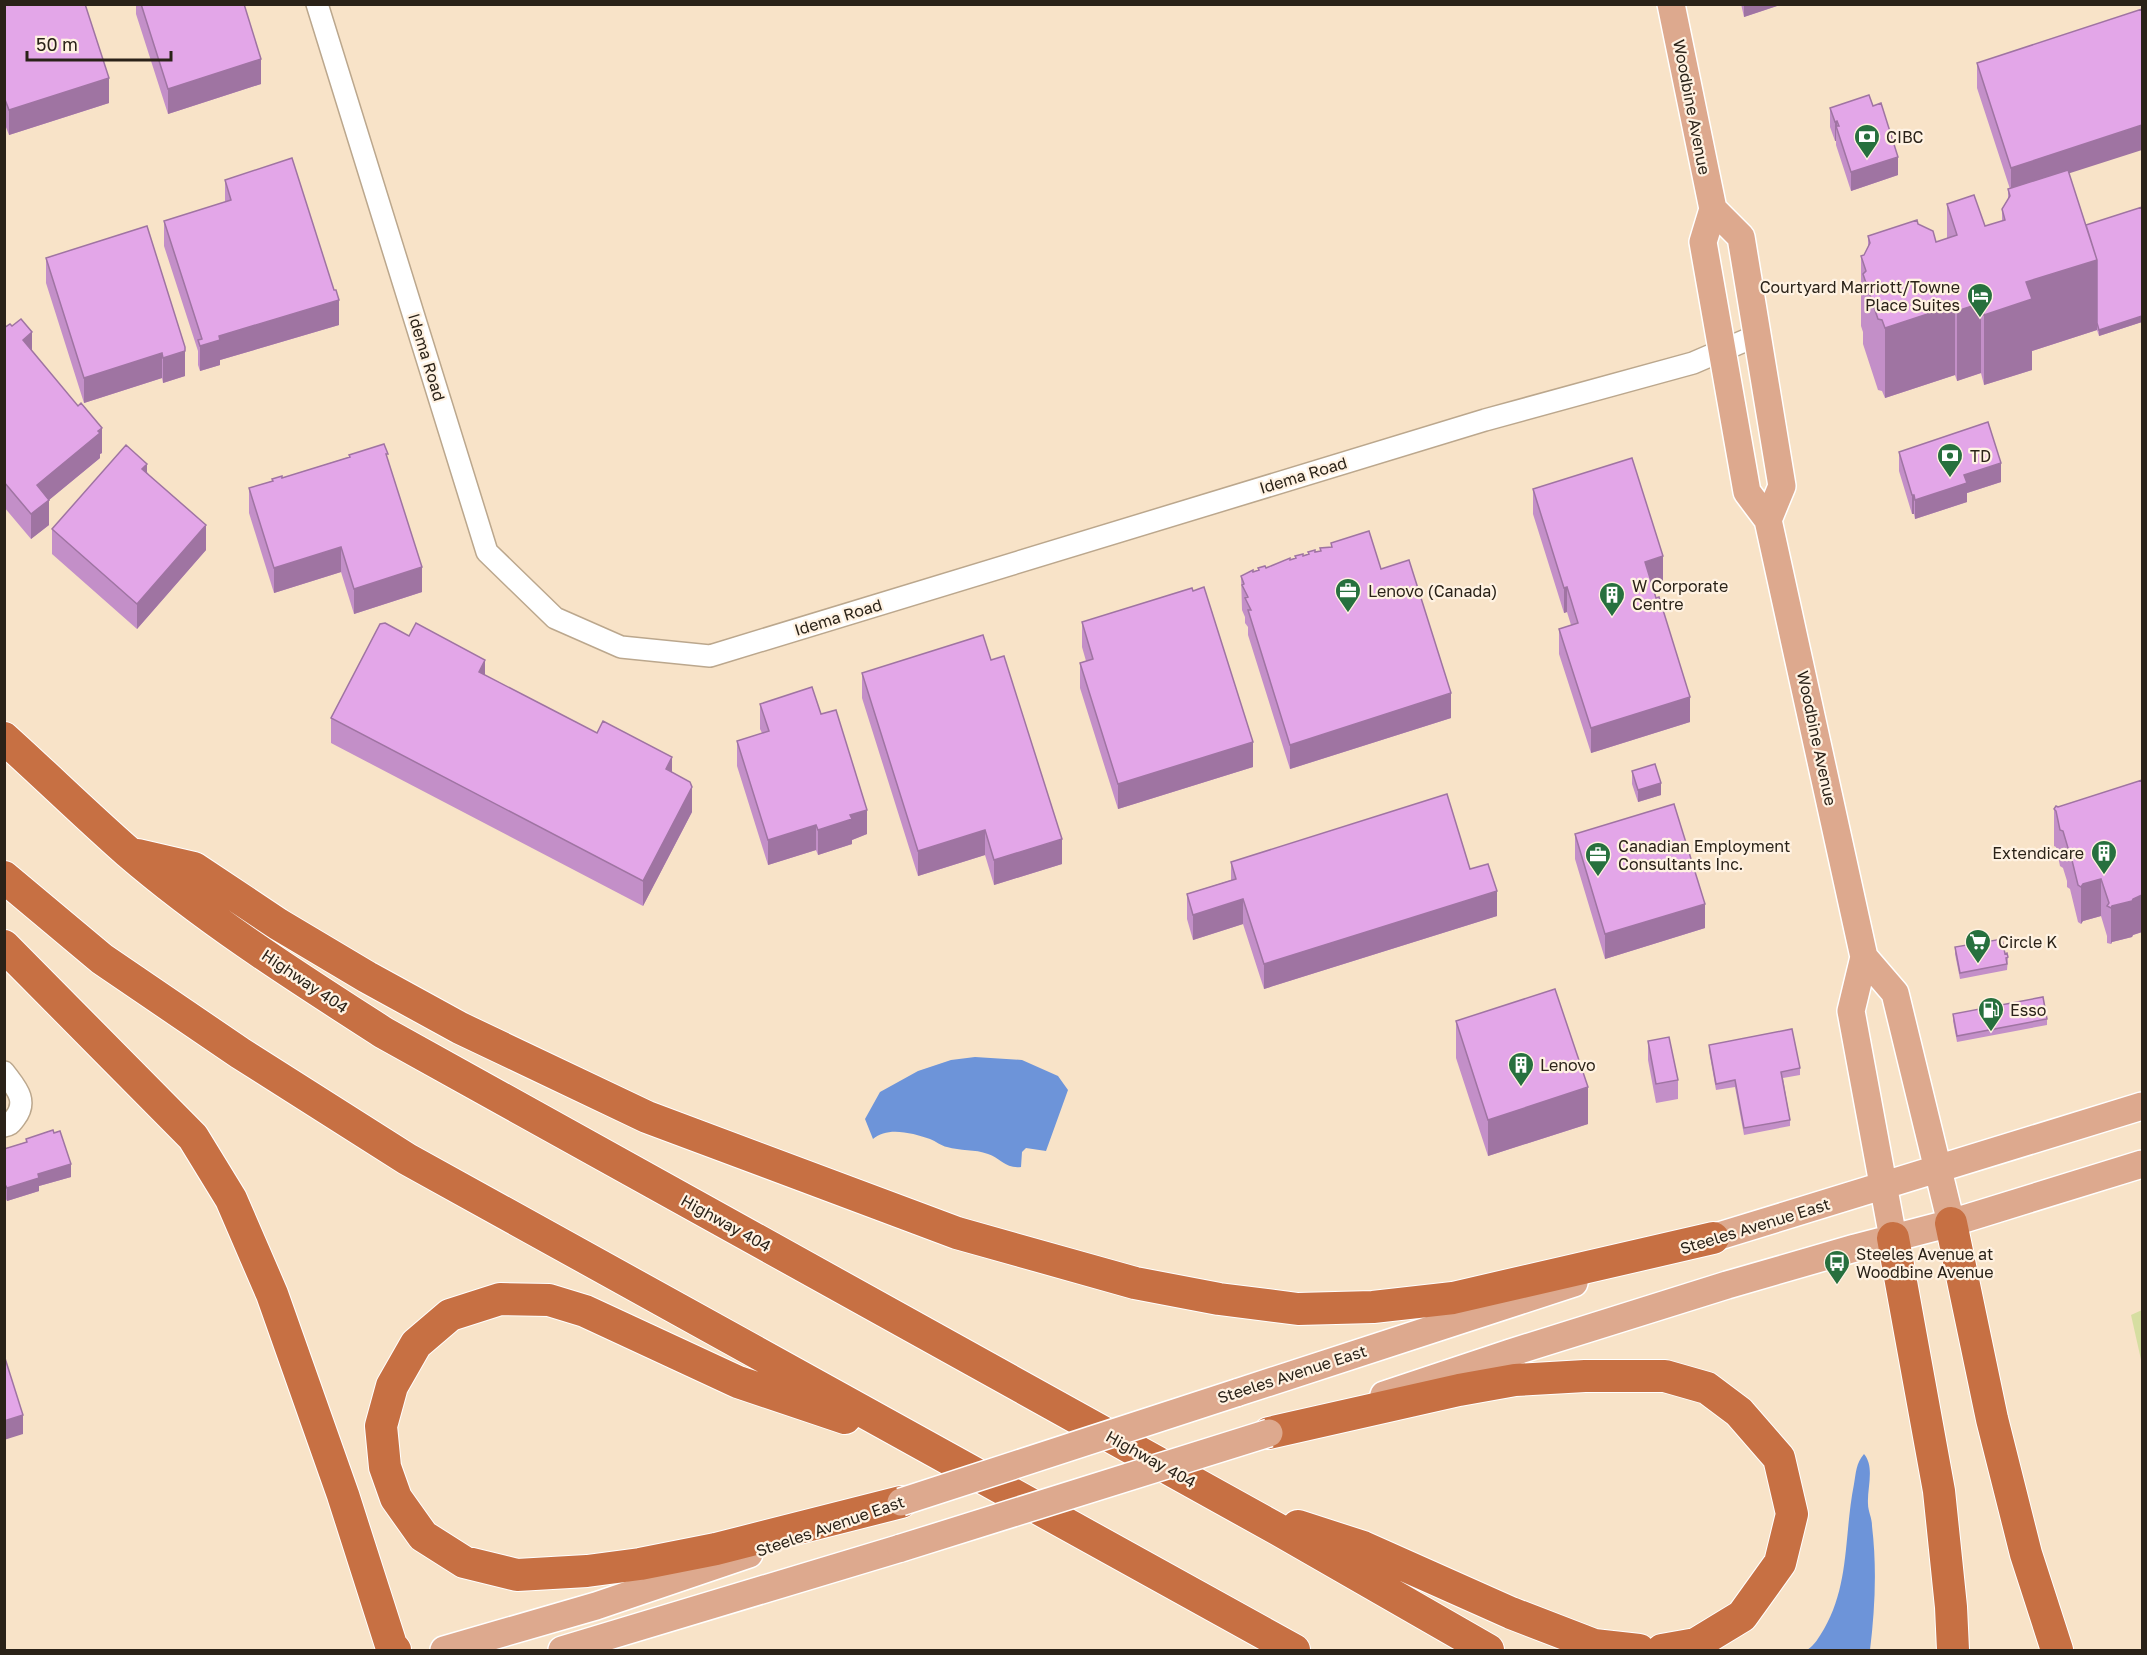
<svg xmlns="http://www.w3.org/2000/svg" width="2147" height="1655" font-family="'Golos Text',sans-serif">
<style>
.green{fill:#d6dea1}
.water{fill:#6d94d9}
.lines{fill:none;stroke-linecap:round;stroke-linejoin:round}
.minor-casing{stroke:#bba78d;stroke-width:24}
.major-casing{stroke:#fff;stroke-width:30}
.highway-casing{stroke:#fff;stroke-width:34}
.minor{stroke:#fff;stroke-width:21}
.major{stroke:#dda98e;stroke-width:27}
.highway{stroke:#c77043;stroke-width:32}
.major-bridge-casing{stroke:#fff;stroke-width:30;stroke-linecap:butt}
.major-bridge{stroke:#dda98e;stroke-width:27}
.wall{fill:#c38fc8}
.shaded-wall{fill:#9f74a2}
.building{fill:#e3a6e8;stroke:#9f74a2;stroke-width:1.5}
.labels{text-anchor:middle;dominant-baseline:central;stroke-width:4.5;stroke-linejoin:round;paint-order:stroke}
.street-label{font-size:16px;fill:#2a2218;stroke:#fff2e2}
.poi-label{font-size:16px;fill:#2a2218;stroke:#fff2e2;text-anchor:start}
</style>
<rect width="100%" height="100%" fill="#f8e3c8"/>
<!-- green -->
<path class="green" d="M2142,1310V1364L2131,1315Z"/>
<!-- water -->
<path class="water" d="M975,1057L1022,1060L1058,1076L1068,1090L1046,1151L1026,1148L1022,1152L1021,1167C1006,1169 1000,1158 988,1154C975,1149 960,1151 947,1147C941,1146 936,1141 930,1139C913,1133 887,1126 873,1139L865,1119L880,1092L918,1071L951,1060Z
M1864,1454C1875,1467 1867,1488 1868,1504C1868,1511 1872,1518 1872,1526C1877,1568 1875,1609 1870,1650H1807C1815,1645 1819,1637 1824,1629C1850,1584 1844,1534 1854,1484C1856,1473 1856,1463 1864,1454Z"/>
<g class="lines">
<defs>
<path id="minor" d="M317,4L487,552L555,618L621,647L710,656L1485,420L1693,363L1758,335
M4,1072C15,1087 29,1100 15,1118C11,1123 11,1125 4,1126"/>
<path id="major" d="M1671,4L1713,209L1703,242L1747,492L1768,520L1864,957L1851,1011L1893,1238
M1713,209L1741,237L1782,486L1768,520
M1864,957L1895,993L1951,1223
M1693,1244L2142,1106
M1236,1393L1574,1283
M1384,1395L1510,1353L1727,1285L1855,1248L1951,1223L2142,1164
M444,1650L596,1606L749,1554
M562,1650L901,1548"/>
<path id="highway" d="M4,738C46,776 86,815 128,852C207,920 297,977 384,1033L1279,1530L1488,1650
M138,855L194,868L278,924L367,977L460,1028L647,1117L957,1233L1135,1283L1219,1299L1298,1309L1373,1307L1453,1298L1713,1238
M4,877L102,959L240,1053L407,1159L1294,1650
M4,946L193,1137L231,1199L272,1294L343,1495L391,1645L395,1650
M1951,1223L1992,1419L2026,1554L2057,1650
M1893,1238L1939,1491L1951,1607L1953,1650
M845,1418L738,1382L585,1311L549,1300L500,1299L450,1315L416,1344L392,1386L381,1426L385,1467L396,1498L423,1536L464,1562L517,1575L587,1571L640,1564L716,1549L901,1502
M1269,1433L1459,1390L1515,1380L1585,1376H1665L1707,1388L1739,1412L1779,1458L1792,1514L1780,1563L1742,1616L1696,1644L1662,1650
M1298,1526L1363,1547L1511,1613L1594,1645L1639,1650"/>
</defs>
<!-- minor casing -->
<use href="#minor" class="minor-casing"/>
<!-- major casing -->
<use href="#major" class="major-casing"/>
<!-- highway casing -->
<use href="#highway" class="highway-casing"/>
<!-- minor -->
<use href="#minor" class="minor"/>
<!-- major -->
<use href="#major" class="major"/>
<!-- highway -->
<use href="#highway" class="highway"/>
<defs>
<path id="major-bridge" d="M901,1502L1236,1393
M901,1548L1269,1433"/>
</defs>
<!-- major-bridge casing -->
<use href="#major-bridge" class="major-bridge-casing"/>
<!-- major-bridge -->
<use href="#major-bridge" class="major-bridge"/>
</g>
<!-- wall -->
<path class="wall" d="M4,4L109,103L9,135L4,122Z
M136,4H244L261,84L168,114L136,14Z
M1741,4H1783L1744,17Z
M1977,63L2069,174L2086,225L2142,207V322L2099,336L2097,330L2032,351V370L1984,385L1981,373L1957,381L1955,375L1885,398L1882,391L1878,390L1863,344V332L1861,326V256L1864,255L1868,247V236L1918,224L1936,242L1947,239V204L1985,226L2002,221V209L2008,199V189H2010L1977,88Z
M1873,106L1898,175L1851,191L1836,145V141H1835L1830,127V108Z
M225,180L339,325L220,360V365L200,371L198,365V351L164,246V221L225,202Z
M147,226L185,376L163,383L162,378L84,403L46,283V258Z
M4,328L32,352L102,453L100,454V458L49,500V525L31,539L4,507Z
M1899,452L2001,482L1967,493V502L1915,519L1914,514H1912L1899,471Z
M349,455L388,460L422,592L354,614L341,572L274,593L249,513V488L272,481V479L282,478L349,457Z
M147,472L206,550L137,629L52,554V529Z
M1533,489L1663,581L1652,585L1690,722L1591,753L1559,654V629L1571,625L1567,612L1564,613L1533,514Z
M1331,543L1381,569L1451,718L1290,769L1248,635V627L1245,623V617L1242,610L1241,576L1258,571V568H1266L1295,559V556H1303L1308,555V552H1315L1320,551V548L1331,547Z
M1082,622L1253,767L1118,809L1080,688V663L1086,661L1082,647Z
M991,660L1062,864L994,885L985,855L918,876L862,698V673Z
M485,675L672,773L692,812L643,906L331,743V718Z
M760,704L821,714L867,834L852,840V844L818,855L816,850L768,865L737,766V741L762,733L760,729Z
M1632,771L1661,795L1638,802L1632,784Z
M2142,780V932L2133,935L2132,937L2112,942L2111,944L2107,943V936L2101,916L2083,921L2081,924L2078,922L2070,889L2067,887V881L2063,868L2060,866L2056,847L2054,846V809L2058,807Z
M1575,834L1705,928L1605,959L1575,859Z
M1231,862L1470,869L1497,916L1264,989L1243,924L1193,940L1187,919V894L1231,880Z
M1955,947L2005,954L2008,957L2007,970L1960,979L1955,954Z
M1953,1014L2047,1019V1025L1957,1042L1953,1021Z
M1456,1021L1588,1124L1488,1156L1456,1058Z
M1648,1041L1678,1080V1099L1656,1103L1648,1060Z
M1709,1045L1800,1068V1075L1783,1078L1790,1120V1126L1744,1135L1735,1087L1716,1090L1709,1051Z
M26,1139L71,1177L39,1186V1191L7,1201L4,1196V1149L26,1142Z"/>
<!-- shaded-wall -->
<path class="shaded-wall" d="M1744,4H1783L1744,17Z
M261,59V84L168,114V89Z
M109,78V103L9,135V110Z
M1837,121V130L1836,126V141H1835V122Z
M2142,125V150L2011,192V168Z
M1898,157V175L1851,191V172Z
M2097,260V330L2032,351V370L1984,385V315L2026,282Z
M339,300V325L220,360V365L200,371V346L219,336Z
M1981,303V373L1957,381V311Z
M1955,305V375L1885,398V328Z
M2142,316V322L2099,336V330Z
M32,332V357L23,340Z
M185,351V376L163,383V358Z
M162,353V378L84,403V378Z
M102,428V453L100,454V458L49,500V525L31,539V514L37,485Z
M2001,463V482L1967,493V502L1915,519V500L1964,475Z
M147,464V489L142,469Z
M1912,495H1914V514H1912Z
M206,525V550L137,629V604Z
M341,547V572L274,593V568Z
M1663,556V581L1645,587V562Z
M422,567V592L354,614V589Z
M1567,587V612L1564,613V588Z
M485,660V684L479,672Z
M1451,693V718L1290,769V745Z
M1690,697V722L1591,753V728Z
M1253,742V767L1118,809V784Z
M672,757V782L666,769Z
M1661,783V795L1638,802V790Z
M692,787V812L643,906V881Z
M867,810V834L852,840V844L818,855V830L850,815Z
M816,825V850L768,865V840Z
M985,830V855L918,876V851Z
M1062,839V864L994,885V860Z
M2101,879V916L2083,921L2081,924V887L2083,884Z
M1497,891V916L1264,989V964Z
M2142,895V932L2133,935L2132,937L2112,942L2111,944V908L2112,906Z
M1243,899V924L1193,940V915Z
M1705,904V928L1605,959V934Z
M1588,1087V1124L1488,1156V1120Z
M71,1164V1177L39,1186V1191L7,1201V1188L38,1174Z
M23,1415V1434L4,1440V1421Z"/>
<!-- building -->
<path class="building" d="M4,4H85L109,78L9,110L4,97Z
M141,4H244L261,59L168,89Z
M2142,9V125L2011,168L1977,63Z
M1869,95L1873,106L1881,103L1898,157L1851,172L1836,126H1839L1837,121L1835,122L1830,108Z
M292,158L334,290H336L339,300L219,336L220,340L200,346L198,340L202,339L164,221L231,200L225,180Z
M2068,170L2097,260L2026,282L2032,299L1984,315L1981,303L1957,311L1955,305L1885,328L1882,320L1878,319L1863,274L1866,271L1861,256L1864,255L1870,243L1868,236L1917,220L1918,224L1933,231L1936,242L1957,235L1947,204L1974,195L1985,226L2005,220L2002,209L2010,196L2008,189Z
M2142,207V316L2099,330L2097,323V260L2086,225Z
M147,226L185,347V351L163,358L162,353L84,378L46,258Z
M21,319L32,332L23,340L78,406L81,403L102,428L98,431L100,433L37,485L49,500L31,514L4,482V328L10,324L12,326Z
M1988,422L2001,463L1964,475L1967,483L1915,500L1914,495H1912L1899,452Z
M384,444L388,454H386L422,567L354,589L341,547L274,568L249,488L273,481L272,479L282,476V478L350,457L349,455Z
M126,445L147,464L142,469L206,525L137,604L52,529Z
M1632,458L1663,556L1645,562L1656,598L1659,597L1690,697L1591,728L1559,629L1578,623L1567,587L1564,588L1533,489Z
M1369,531L1381,569L1409,560L1451,693L1290,745L1248,610H1251L1245,598L1248,597L1242,585L1244,584L1241,576L1253,570V572L1259,570L1258,568L1265,566L1266,568L1290,558V560L1296,558L1295,556L1303,554V556L1309,554L1308,552L1315,550V552L1321,551L1320,548L1332,547L1331,543Z
M1204,587L1253,742L1118,784L1080,663L1093,659L1082,622L1192,588L1193,591Z
M385,623L409,636L416,623L485,660L479,672L543,705L597,733L603,721L672,757L666,769L690,782L692,787L643,881L331,718L380,624Z
M983,635L991,660L1004,656L1062,839L994,860L985,830L918,851L862,673Z
M812,687L821,714L836,710L867,810L850,815L852,819L818,830L816,825L768,840L737,741L769,731L760,704Z
M1655,764L1661,783L1638,790L1632,771Z
M2142,780V895L2133,899L2132,901L2112,906L2111,908L2107,906L2109,903L2101,879L2083,884L2081,887L2078,885L2070,852L2067,850L2068,848L2063,831L2060,830L2056,811L2054,809L2056,806L2058,807Z
M1447,794L1470,869L1488,864L1497,891L1264,964L1243,899L1193,915L1187,894L1236,879L1231,862Z
M1674,804L1705,904L1605,934L1575,834Z
M2002,939L2005,954L2007,953L2008,957L2006,958L2007,964L1960,973L1955,947Z
M1555,989L1588,1087L1488,1120L1456,1021Z
M2043,997L2047,1019L1957,1036L1953,1014Z
M1792,1029L1800,1068L1781,1072L1790,1120L1744,1128L1735,1080L1716,1084L1709,1045Z
M1669,1037L1678,1080L1656,1084L1648,1041Z
M53,1130L54,1133L60,1131L71,1164L38,1174L39,1178L7,1188L4,1183V1149L27,1142L26,1139Z
M4,1355L23,1415L4,1421Z"/>
<!-- icons -->
<defs>
<symbol id="bank-pin" viewBox="-11 -11 22 30"><path d="M0 17L-7.5 6A9.5 9.5 0 1 1 7.5 6Z" fill="#27703e" stroke="#fff2e2"/><path d="M-6-4H6V4H-6ZM0-2.3a2.3 2.3 0 1 0 0 4.6a2.3 2.3 0 1 0 0-4.6Z" fill="#fff"/></symbol>
<symbol id="hotel-pin" viewBox="-11 -11 22 30"><path d="M0 17L-7.5 6A9.5 9.5 0 1 1 7.5 6Z" fill="#27703e" stroke="#fff2e2"/><path d="M-6-4.5h1.5V1H6V5H4.5V3h-9V5H-6ZM-4 0a1.8 1.8 0 1 1 3.6 0ZM.5 0V-2.5h3Q6-2.5 6 0Z" fill="#fff"/></symbol>
<symbol id="office-pin" viewBox="-11 -11 22 30"><path d="M0 17L-7.5 6A9.5 9.5 0 1 1 7.5 6Z" fill="#27703e" stroke="#fff2e2"/><path d="M-6-3h4V-5.5h4V-3h4V5H-6ZM-1-4.5V-3h2v-1.5ZM-6 0V1H6V0Z" fill="#fff"/></symbol>
<symbol id="building-pin" viewBox="-11 -11 22 30"><path d="M0 17L-7.5 6A9.5 9.5 0 1 1 7.5 6Z" fill="#27703e" stroke="#fff2e2"/><path d="M-4-6H4V6H1V3H-1V6H-4ZM-2.5-4.3h1.7v1.8h-1.7ZM.8-4.3h1.7v1.8H.8ZM-2.5-1h1.7V.8h-1.7ZM.8-1h1.7V.8H.8Z" fill="#fff"/></symbol>
<symbol id="supermarket-pin" viewBox="-11 -11 22 30"><path d="M0 17L-7.5 6A9.5 9.5 0 1 1 7.5 6Z" fill="#27703e" stroke="#fff2e2"/><path d="M-6-5.5h2.5l.6 2H6L4.5 2H-2.5L-4.4-4H-6ZM-1.5 3.2a1.3 1.3 0 1 0 .1 0ZM3 3.2a1.3 1.3 0 1 0 .1 0Z" fill="#fff"/></symbol>
<symbol id="fuel-pin" viewBox="-11 -11 22 30"><path d="M0 17L-7.5 6A9.5 9.5 0 1 1 7.5 6Z" fill="#27703e" stroke="#fff2e2"/><path d="M-5.5-6h7V0h2V4h1.3V-2.5L3-4.5l.8-.8L6-3V5H2.5V1h-1V6h-7ZM-4.2-4.7v3.2H.2V-4.7Z" fill="#fff"/></symbol>
<symbol id="bus-pin" viewBox="-11 -11 22 30"><path d="M0 17L-7.5 6A9.5 9.5 0 1 1 7.5 6Z" fill="#27703e" stroke="#fff2e2"/><path d="M-5-6H5V4H4V6H2V4H-2V6H-4V4H-5ZM-3.5-4V0h7V-4ZM-3.5 1.2v1.5H-2V1.2ZM2 1.2v1.5H3.5V1.2Z" fill="#fff"/></symbol>
</defs>
<g fill-rule="evenodd">
<use href="#bank-pin" x="1852" y="122" width="30" height="40"/>
<use href="#hotel-pin" x="1965" y="281" width="30" height="40"/>
<use href="#bank-pin" x="1935" y="441" width="30" height="40"/>
<use href="#office-pin" x="1333" y="576" width="30" height="40"/>
<use href="#building-pin" x="1597" y="580" width="30" height="40"/>
<use href="#building-pin" x="2089" y="838" width="30" height="40"/>
<use href="#office-pin" x="1583" y="840" width="30" height="40"/>
<use href="#supermarket-pin" x="1963" y="927" width="30" height="40"/>
<use href="#fuel-pin" x="1976" y="995" width="30" height="40"/>
<use href="#building-pin" x="1506" y="1050" width="30" height="40"/>
<use href="#bus-pin" x="1822" y="1248" width="30" height="40"/>
</g>
<g class="labels">
<!-- street labels -->
<g class="street-label">
<text transform="translate(1692 107) rotate(79)">Woodbine Avenue</text>
<text transform="translate(427 357) rotate(73)">Idema Road</text>
<text transform="translate(1303 475) rotate(-17)">Idema Road</text>
<text transform="translate(838 617) rotate(-17)">Idema Road</text>
<text transform="translate(1817 738) rotate(78)">Woodbine Avenue</text>
<text transform="translate(305 981) rotate(34)">Highway 404</text>
<text transform="translate(726 1223) rotate(29)">Highway 404</text>
<text transform="translate(1755 1226) rotate(-17)">Steeles Avenue East</text>
<text transform="translate(1292 1374) rotate(-18)">Steeles Avenue East</text>
<text transform="translate(1151 1459) rotate(29)">Highway 404</text>
<text transform="translate(830 1526) rotate(-19)">Steeles Avenue East</text>
</g>
<!-- poi labels -->
<g class="poi-label">
<text x="1886" y="137">CIBC</text>
<text x="1960" y="287" text-anchor="end">Courtyard Marriott/Towne<tspan x="1960" dy="18">Place Suites</tspan></text>
<text x="1970" y="456">TD</text>
<text x="1632" y="586">W Corporate<tspan x="1632" dy="18">Centre</tspan></text>
<text x="1368" y="591">Lenovo (Canada)</text>
<text x="1618" y="846">Canadian Employment<tspan x="1618" dy="18">Consultants Inc.</tspan></text>
<text x="2084" y="853" text-anchor="end">Extendicare</text>
<text x="1998" y="942">Circle K</text>
<text x="2010" y="1010">Esso</text>
<text x="1540" y="1065">Lenovo</text>
<text x="1856" y="1254">Steeles Avenue at<tspan x="1856" dy="18">Woodbine Avenue</tspan></text>
</g>
</g>
<!-- border -->
<rect width="2147" height="1655" fill="none" stroke="#2a2218" stroke-width="12"/>
<!-- scale -->
<path d="M27 51v9h144v-9" fill="none" stroke="#2a2218" stroke-width="3"/>
<text x="36" y="51" font-size="18" fill="#2a2218" stroke="#fff2e2" stroke-width="4.5" paint-order="stroke">50 m</text>
</svg>
